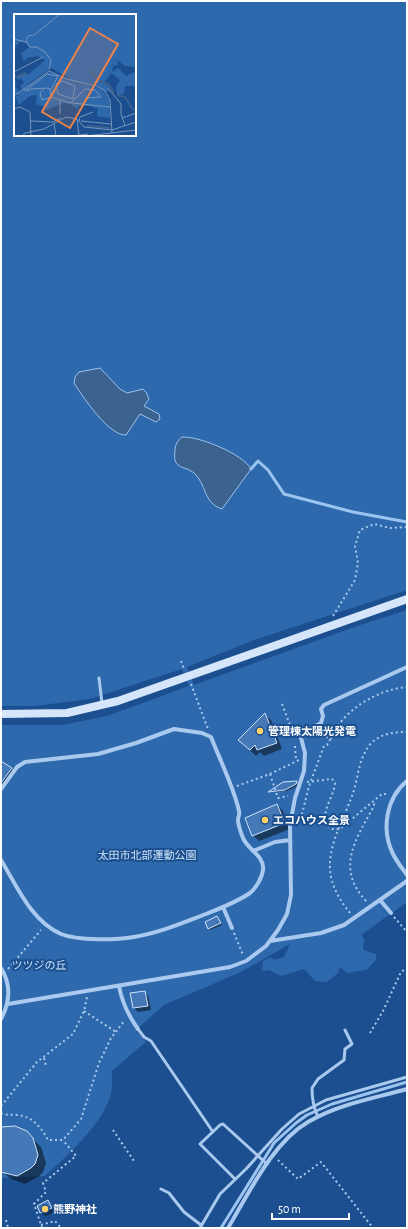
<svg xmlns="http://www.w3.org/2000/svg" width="408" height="1229" font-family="'Alegreya Sans','Noto Sans JP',sans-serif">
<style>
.green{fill:#2e69ad;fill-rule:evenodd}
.water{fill:#3c6290;stroke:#9cc4f0}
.shadow{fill:#0007}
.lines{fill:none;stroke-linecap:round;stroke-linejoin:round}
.stream{stroke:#9cc4f0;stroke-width:3}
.building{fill:#4478b7;stroke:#cfe3fa}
.path{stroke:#a9c9ee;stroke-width:2;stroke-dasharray:2 3;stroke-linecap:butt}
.lane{stroke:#a9c9ee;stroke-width:3}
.street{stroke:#a9c9ee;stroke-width:4}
.secondary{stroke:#d6e6fa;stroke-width:8}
.poi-dot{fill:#ffd166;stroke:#1b4f8f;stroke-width:1.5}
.labels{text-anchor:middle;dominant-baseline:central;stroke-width:4;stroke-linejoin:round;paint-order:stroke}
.poi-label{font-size:11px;font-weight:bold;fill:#fff;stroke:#1b4f8f;text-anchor:start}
.park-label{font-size:11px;fill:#cfe3fa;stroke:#1b4f8f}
.inset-river{fill:none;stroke:#3c6290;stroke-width:2}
.inset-road{fill:none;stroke:#7695bc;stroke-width:1}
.view{fill:#ee8249;fill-opacity:0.15;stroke:#ee8249;stroke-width:2}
.inset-edge{fill:none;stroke:#fff;stroke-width:2}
</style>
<rect width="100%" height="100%" fill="#1b4f8f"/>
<!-- green -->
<path class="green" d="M1,1H407V590L254,640L187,667L194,685L357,626L407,610V902L361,935L364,939L363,950L376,954V960L366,970L347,973L340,967L338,973L327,982L315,981L304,969L281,976L269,970L262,971L263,961L271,957L274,960L284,957L290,944L241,972L164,1005L136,1030L146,1042L112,1071C112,1078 113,1086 111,1093C105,1122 67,1156 45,1176L1,1178V725H63L107,716L189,686L182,669L90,699L35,706H1ZM15,15H135V135H15Z"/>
<!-- water -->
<path class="water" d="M100,368L120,389L127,393L143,389L146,392L149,399L144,406L159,414L160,419L156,422L140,414L126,435C109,436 83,397 74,383L75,377L79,372Z
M182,437C199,436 243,454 251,469L222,509C204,503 207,488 196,475C186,464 172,472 175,450C175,445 178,440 182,437Z"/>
<!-- shadow -->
<path class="shadow" d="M265,715L271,720L282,749L264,756L260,752L256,756L246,746Z
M1,762L13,771L1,787Z
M296,782L297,786L287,791L270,792L283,783Z
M277,805L283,811L290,829L259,841L253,835Z
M217,917L222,925L210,930L209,929Z
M144,992L148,996L151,1010L138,1012L134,1008Z
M1,1129L26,1132L41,1147L46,1163L43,1172L39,1176L25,1184L11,1179L1,1170Z
M48,1202L55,1212L45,1216L41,1212Z"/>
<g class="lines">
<!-- stream -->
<path class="stream" d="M251,469L258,461L268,470L284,494L353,512L407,522
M221,1228L274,1143L296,1123L307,1115L332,1104L407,1082"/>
</g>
<!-- building -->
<path class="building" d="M265,713L277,743L257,750L255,745L250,750L238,740Z
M1,761L12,768L1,783Z
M297,781L296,784L285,790L268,792L283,782Z
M277,804L285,823L252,836L245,818Z
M217,916L221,923L208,929L205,922Z
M145,991L148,1006L133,1008L130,993Z
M15,1126L27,1131L33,1138L38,1155L35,1164L31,1168L17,1176L1,1172V1127Z
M48,1200L52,1208L40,1213L37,1206Z"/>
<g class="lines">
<!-- path -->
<path class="path" d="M333,616L355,580L358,563L355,546L360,530L374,524L390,528L407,527
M181,661L184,669
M191,684L208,729
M282,704L293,733
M331,739C341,711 378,689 407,687
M295,746L296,760
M270,774L278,798L288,796
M307,782L332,779L335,783C334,799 313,821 335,830L341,828L382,794H388
M237,786L270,774L299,760
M298,821L300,822L309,786L324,746L327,745L330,740L329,737H322L317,732
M366,901C335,868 356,839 374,806V801
M350,913C338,898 329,882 330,863C331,838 347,813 354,790C358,776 359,761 367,749C368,746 372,742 375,740C384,733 396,732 407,732
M394,917L407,932
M234,933L243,955
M8,969L41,930
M84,1011L116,1032
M370,1033L383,1011L401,972L407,968
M44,1058L46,1066
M1,1106L37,1062L73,1034L84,1011L87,997
M1,1113C6,1116 11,1114 17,1115C32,1116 41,1127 48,1140H63L81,1119L99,1063L111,1038L125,1020
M113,1130L134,1161
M278,1160L298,1179L321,1162L373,1228
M6,1220L8,1228
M41,1225L55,1221L61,1228
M42,1228L34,1204L46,1192L43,1183L76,1156L63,1140"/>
<!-- lane -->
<path class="lane" d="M99,678L102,703
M138,1029L144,1037L151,1041L213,1132
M318,1117C313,1107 312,1098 312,1088L318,1079L344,1060L345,1049L352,1044L345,1030
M235,1179L200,1144L220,1125L223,1124L267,1164
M161,1189L169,1193L184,1212L201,1225
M200,1228L220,1194L246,1169L282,1129L299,1114L326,1100L407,1077"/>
<!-- street -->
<path class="street" d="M407,781C386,798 381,830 393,854C397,862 402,868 407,875
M1,789L17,767L25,762L98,754L136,743L174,729L202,733L211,737C220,760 234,788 239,811C240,814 238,817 238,820C238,825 241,833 243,838C247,849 265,856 263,870C262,878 256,888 250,893C237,902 221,908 206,914C182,923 159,933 134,937C116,940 78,941 61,934C31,921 17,886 1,860
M253,851L275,842L290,840
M380,900L391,913
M223,907L232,928
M270,941L321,933L344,925L407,881
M1,968C11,984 10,1002 1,1019
M119,986C122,1003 128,1015 138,1029
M8,1004L230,967L246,961L266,946L278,930L287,914L291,895L290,825L295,798L304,771L305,753L300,734L321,723L323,716L321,709L324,705L407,667
M228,1228C249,1193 273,1142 308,1122C338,1104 375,1098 407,1089"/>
<!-- secondary -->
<path class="secondary" d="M1,714L67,713L118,701L407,599"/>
</g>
<!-- markers -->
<g class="poi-dot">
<circle cx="260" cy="731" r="4"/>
<circle cx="265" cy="820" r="4"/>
<circle cx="45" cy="1209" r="4"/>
</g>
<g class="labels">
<!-- poi labels -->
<g class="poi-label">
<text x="268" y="731">管理棟太陽光発電</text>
<text x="273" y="820">エコハウス全景</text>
<text x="53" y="1209">熊野神社</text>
</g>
<!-- park labels -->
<g class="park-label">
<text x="147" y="855">太田市北部運動公園</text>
<text x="39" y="965">ツツジの丘</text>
</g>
</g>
<!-- overview -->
<g transform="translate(14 14)">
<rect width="122" height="122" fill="#1b4f8f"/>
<path d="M0,0H122V53L111,52L103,46L104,51L99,52L98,58L104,54L112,62L122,57V72H111L110,80L103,81L102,73L106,66L97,59L90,69L95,73V77L92,78L82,71L69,68L88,76L95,86L96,104L83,102L84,95L75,92H64L63,95L56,90L48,89L33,96L29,92L22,90L23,81L16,82L5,91L1,83L5,81L12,73L35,58L62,68L37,54L14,70L5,81L0,80V68L3,69L1,72L5,78L8,75L6,72L10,69L7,64L4,66L2,63L13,59L14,61L31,46L24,42L13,44L10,48L7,39L15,33L10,28H6L0,34Z" fill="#2e69ad"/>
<path class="inset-river" d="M75,56L84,66L95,71L100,79M0,61L2,63L12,59M103,81L111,83L118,94L122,96M73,112L96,114"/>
<path class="inset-road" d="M0,25L12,28M35,56L37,46L31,38L23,33H16L12,27L14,22L20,21L46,0M0,58L29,43M48,67L61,72L59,85L44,80L42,70ZM94,74L107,90V100L111,112M9,75L12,77L17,75L33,74L36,75L37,83L28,86L26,79L31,74M12,76L33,60L44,62M37,76L44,62M0,82L35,57L53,65L82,72L90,76L96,86L98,119M37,83L57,89L71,75L81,76L87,83L72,84L70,90M46,86V100M58,89L96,93M0,95L6,93L16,98L17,122M108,104L122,99M63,105L65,121M17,107L39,108L47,104M65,107L66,103L79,98M67,107L97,110M40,110L42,122M8,122L11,119L30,115L52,103L63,105L70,113L98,116L122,108M59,122L74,120M72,122L122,116"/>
<path class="view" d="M76,14L104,30L56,114L28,98Z"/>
<rect width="122" height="122" class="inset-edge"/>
</g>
<!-- border -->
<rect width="408" height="1229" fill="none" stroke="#ffffff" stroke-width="4"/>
<!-- scale -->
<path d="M272 1213v6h77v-6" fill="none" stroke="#ffffff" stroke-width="2"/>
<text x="278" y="1213" font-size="12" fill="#ffffff" stroke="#1b4f8f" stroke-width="3" paint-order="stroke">50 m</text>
</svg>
